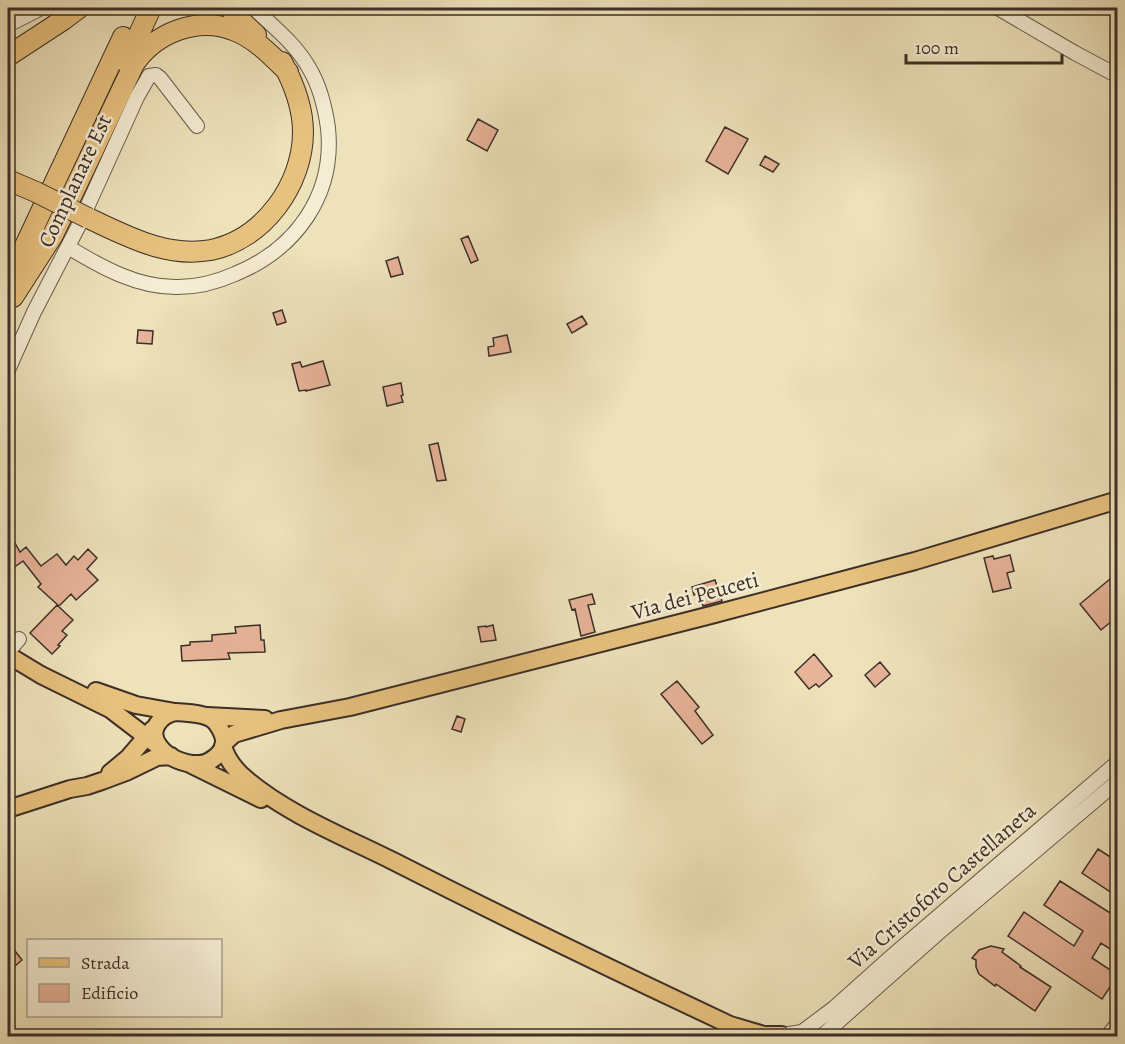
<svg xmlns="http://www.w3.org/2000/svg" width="1125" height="1044" font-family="Alegreya,serif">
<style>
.building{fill:#e7b399;stroke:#3d2f27;stroke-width:1.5}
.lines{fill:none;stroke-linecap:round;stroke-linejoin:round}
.minor-casing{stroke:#695c4c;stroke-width:16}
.major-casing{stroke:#3d2f27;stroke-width:20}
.highway-casing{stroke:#3d2f27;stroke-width:22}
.minor{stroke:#f4ecd3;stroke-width:14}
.major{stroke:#e7c17e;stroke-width:16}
.highway{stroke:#e7c17e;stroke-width:20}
.highway-bridge-casing{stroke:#3d2f27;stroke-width:22;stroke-linecap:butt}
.highway-bridge{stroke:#e7c17e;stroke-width:20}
.labels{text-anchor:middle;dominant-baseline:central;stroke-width:5;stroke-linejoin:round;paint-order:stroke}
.street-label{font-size:22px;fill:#3d2f27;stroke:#f4ecd3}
</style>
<rect width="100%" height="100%" fill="#eee2bb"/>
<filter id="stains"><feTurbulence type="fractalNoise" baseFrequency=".00333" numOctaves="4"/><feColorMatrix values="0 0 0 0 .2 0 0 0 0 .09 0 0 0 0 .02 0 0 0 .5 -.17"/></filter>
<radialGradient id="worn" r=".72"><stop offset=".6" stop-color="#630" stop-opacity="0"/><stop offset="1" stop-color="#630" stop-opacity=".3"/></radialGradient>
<!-- building -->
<path class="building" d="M478,119L498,130L487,151L467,140Z
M725,127L748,139L728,174L706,161Z
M765,156L779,164L773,172L760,165Z
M468,236L478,260L471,263L461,239Z
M398,257L403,274L391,277L386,261Z
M282,310L286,322L277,325L273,313Z
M582,316L587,324L572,333L567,324Z
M138,330L153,331L152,344L137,343Z
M507,335L511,352L489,356L488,347L494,346L493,338Z
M323,361L330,385L306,391V390L299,391L292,364L300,362L302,367Z
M401,383L403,395L401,396L403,402L387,406L383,387Z
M438,443L446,480L437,481L429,445Z
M8,530L20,552L26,547L41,566L57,554L66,565L74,556L78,560L88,549L97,558L87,569L98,580L76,600L71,594L59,606L38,587L41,584L23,561L13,568L8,562Z
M1010,555L1014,571L1007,573L1011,588L993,592L984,558L993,556L994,559Z
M1110,579L1118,589V616L1101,630L1080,604Z
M715,580L722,601L703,606L699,593L694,595L692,587Z
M592,594L595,604L588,605L595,632L581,636L575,609L572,610L569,600Z
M57,605L73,620L62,631L67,635L58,645L60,646L52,654L30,633Z
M260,625L261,640H264L265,652L228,653L230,659L182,661L181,646L190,645V642L212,641V635L236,633L235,627Z
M493,625L496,640L481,642L478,627L486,626V627Z
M814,654L832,676L819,687L816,684L809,689L795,672Z
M880,662L890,674L875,687L865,675Z
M677,681L699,707L695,711L713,735L702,744L661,694Z
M457,716L465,719L461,732L452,729Z
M1098,849L1118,862V897L1082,873Z
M1060,881L1118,918V954L1101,943L1092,958L1118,975L1102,999L1008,936L1024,912L1074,946L1083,931L1044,905Z
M8,942L22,960L8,972Z
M991,946L1004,949L1002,952L1021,966L1020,967L1051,987L1035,1011L996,984L995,986L979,974L976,967V960L972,958L979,950Z"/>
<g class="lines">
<defs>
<path id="minor" d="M998,8L1075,53L1118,76
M8,25L41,8
M68,247C101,267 138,288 178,287C198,287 217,282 235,274C296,249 335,195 328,128C325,107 320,86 309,68C295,43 273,27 254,8
M8,370L34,312L79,225L137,97L149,76L156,75L160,78L197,126
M8,652L19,639
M789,1034L802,1032L834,1008L891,957L1118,762
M822,1036L937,934L1118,781
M1108,1036L1118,1023"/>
<path id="major" d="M8,655L41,675L110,709L157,745
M96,691L136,705L175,712
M176,712C186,713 199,713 208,717C217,720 225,735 224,744C222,754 210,763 200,764C186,765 167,758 159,746C147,731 160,715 176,712Z
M207,716L265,719
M224,743L234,734L241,732L281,720L350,707L711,615L915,561L1118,500
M223,746C227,760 235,770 246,779C287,814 345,837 393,861C505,918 617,972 730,1025L764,1035H782
M190,764L261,799
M110,773L128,758L153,729
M8,809L70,789L87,786L102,781L126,772L157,757L171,756"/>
<path id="highway" d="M230,8L237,17L256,35
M8,56L63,20L79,8
M126,62L151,8
M8,180L36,192
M88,218C127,236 166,258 211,250C264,239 303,184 303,132C303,107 294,84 282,62
M8,282L123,37
M13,297L53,235L134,64C155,33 197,16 233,30C255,38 272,56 288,72"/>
</defs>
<!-- minor casing -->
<use href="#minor" class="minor-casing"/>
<!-- major casing -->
<use href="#major" class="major-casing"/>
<!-- highway casing -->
<use href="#highway" class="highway-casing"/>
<!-- minor -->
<use href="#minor" class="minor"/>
<!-- major -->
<use href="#major" class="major"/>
<!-- highway -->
<use href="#highway" class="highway"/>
<defs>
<path id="highway-bridge" d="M36,192L88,218"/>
</defs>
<!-- highway-bridge casing -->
<use href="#highway-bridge" class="highway-bridge-casing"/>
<!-- highway-bridge -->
<use href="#highway-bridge" class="highway-bridge"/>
</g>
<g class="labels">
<!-- street labels -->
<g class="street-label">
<text transform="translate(75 181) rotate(-65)">Complanare Est</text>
<text transform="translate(695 596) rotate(-15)">Via dei Peuceti</text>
<text transform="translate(942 886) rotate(-41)">Via Cristoforo Castellaneta</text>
</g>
</g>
<!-- margin -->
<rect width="1125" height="1044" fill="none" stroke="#eee2bb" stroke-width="30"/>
<rect x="9" y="9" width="1107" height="1026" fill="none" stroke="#3d2f27" stroke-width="3"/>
<rect x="15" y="15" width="1095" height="1014" fill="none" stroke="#3d2f27" stroke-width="1.5"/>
<!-- legend -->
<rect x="27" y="939" width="195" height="78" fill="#f4ecd3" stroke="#aba08e" stroke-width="1.5"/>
<rect x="39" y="958" width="30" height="9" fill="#e7c17e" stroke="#aba08e" stroke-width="1.5"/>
<text x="81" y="969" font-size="18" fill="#3d2f27">Strada</text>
<rect x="39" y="984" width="30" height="18" fill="#e7b399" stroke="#aba08e" stroke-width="1.5"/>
<text x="81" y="999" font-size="18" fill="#3d2f27">Edificio</text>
<!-- scale -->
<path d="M906 54v9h156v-9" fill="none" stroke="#3d2f27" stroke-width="3"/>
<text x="915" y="54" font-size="18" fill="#3d2f27" stroke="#f4ecd3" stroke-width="4.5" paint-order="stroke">100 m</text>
<rect width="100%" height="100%" filter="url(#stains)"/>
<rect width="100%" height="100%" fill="url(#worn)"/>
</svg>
